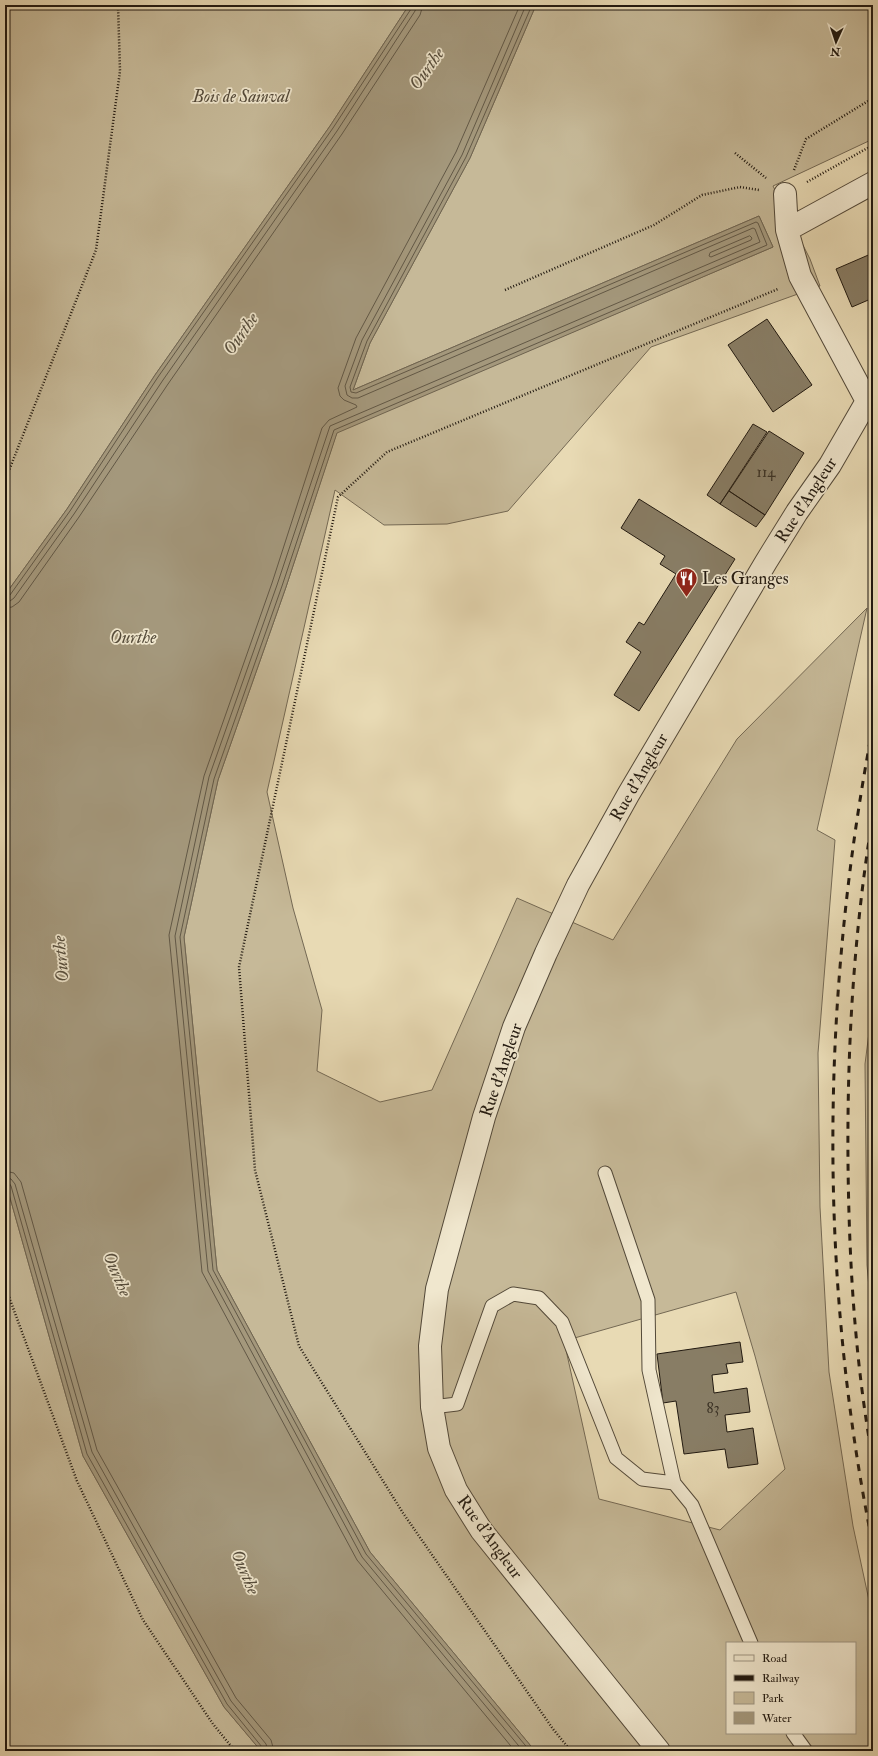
<svg xmlns="http://www.w3.org/2000/svg" width="878" height="1756" font-family="'IM FELL Double Pica',serif">
<style>
.green{fill:#c6b998;stroke:#746954;fill-rule:evenodd}
.water{fill:#a4987c;stroke:#706551}
.lines{fill:none;stroke-linecap:round;stroke-linejoin:round}
.shore{stroke:#625846;stroke-width:1}
.building{fill:#887d65;stroke:#211910}
.service-casing{stroke:#534939;stroke-width:15}
.minor-casing{stroke:#534939;stroke-width:24}
.path{stroke:#211910;stroke-width:2.5;stroke-dasharray:1 2;stroke-linecap:butt}
.service{stroke:#f0e7ce;stroke-width:13}
.minor{stroke:#f0e7ce;stroke-width:22}
.rail{stroke:#211910;stroke-width:3;stroke-dasharray:7 7;stroke-linecap:butt}
.labels{text-anchor:middle;dominant-baseline:central;stroke-width:3.5;stroke-linejoin:round;paint-order:stroke}
.number-label{font-size:15px;fill:#3b3225}
.park-label{font-size:17px;font-style:italic;fill:#534939;stroke:#f0e7ce}
.street-label{font-size:17px;fill:#211910;stroke:#f0e7ce}
.poi-label{font-size:17px;fill:#211910;stroke:#f0e7ce;text-anchor:start}
.water-label{font-size:18px;font-style:italic;fill:#554c3b;stroke:#f0e7ce}
</style>
<rect width="100%" height="100%" fill="#e8dab4"/>
<filter id="stains"><feTurbulence type="fractalNoise" baseFrequency=".005" numOctaves="4"/><feColorMatrix values="0 0 0 0 .2 0 0 0 0 .09 0 0 0 0 .02 0 0 0 .5 -.17"/></filter>
<radialGradient id="worn" r=".72"><stop offset=".6" stop-color="#630" stop-opacity="0"/><stop offset="1" stop-color="#630" stop-opacity=".3"/></radialGradient>
<!-- green -->
<path class="green" d="M5,5H409L330,126L155,375L67,509L5,595Z
M536,5H873V139L773,186L810,259L820,286L651,347L508,511L447,524L384,525L335,490L267,792L293,908L322,1010L317,1071L380,1102L432,1090L517,898L613,940L737,739L867,608L817,830L835,840L818,1053L820,1207L829,1372L853,1526L873,1619V1751H535L370,1552L217,1270L184,937L218,780L286,587L337,432L773,247L759,216L353,390L370,343L470,158ZM736,1292L755,1356L785,1469L720,1530L599,1499L564,1341ZM727,1643H855V1733H727Z
M873,1001V1334L867,1265L865,1064Z
M5,1180L83,1456L224,1707L261,1751H5Z"/>
<!-- water -->
<path class="water" d="M409,5H536L470,158L370,343L353,390L759,216L773,247L337,433L286,587L218,780L184,937L217,1270L370,1552L535,1751H261L224,1707L83,1456L5,1180V595L67,509L155,375L330,126Z"/>
<g class="lines">
<!-- shore -->
<path class="shore" d="M750,236L752,238L751,240L711,257L709,256L710,253Z
M5,597L10,595L70,511L158,377L333,128L411,9L412,5
M5,602L10,601L14,598L74,514L163,380L337,131L415,11L417,5
M5,608L12,607L19,602L79,517L168,384L342,134L420,15L423,5
M5,1171L14,1173L21,1182L97,1450L236,1698L271,1740L274,1751
M5,1177L11,1179L15,1184L92,1452L231,1701L266,1744L268,1751
M5,1182L9,1183L11,1186L87,1454L227,1704L262,1747L263,1751
M515,1751L357,1560L202,1272L169,935L204,776L272,583L322,428L329,420L357,407L356,405L344,400L340,396L338,388L356,338L456,152L520,5
M523,1751L362,1557L208,1271L175,936L209,777L277,585L330,426L760,242L755,229L753,228L358,398H352L347,395L345,386L362,340L462,155L526,5
M530,1751L366,1554L213,1270L180,937L214,779L282,586L334,430L767,245L758,223L756,222L356,393L351,392L350,387L367,341L466,157L532,5"/>
</g>
<!-- building -->
<path class="building" d="M873,253V298L852,307L836,269Z
M767,319L812,385L773,412L728,345Z
M753,424L767,432L720,504L707,495Z
M769,431L804,453L765,515L729,491Z
M729,491L765,515L756,527L720,504Z
M639,499L735,559L639,711L614,695L641,652L626,642L639,622L644,625L676,574L660,564L665,556L621,528Z
M740,1342L743,1362L726,1364L728,1373L712,1375L714,1393L747,1388L750,1412L725,1415L727,1432L753,1428L758,1464L728,1468L725,1449L684,1454L676,1401L663,1403L657,1354Z"/>
<g class="lines">
<defs>
<path id="service" d="M605,1173L648,1300L649,1370L674,1483
M432,1407L457,1404L492,1306L513,1294L539,1298L562,1322L616,1458L642,1479L674,1483L692,1505L751,1643
M793,1733L806,1751"/>
<path id="minor" d="M787,230L873,183
M659,1751L481,1530L456,1490L439,1448L432,1407L430,1346L437,1289L484,1117L514,1027L546,953L578,885L628,795L766,562L797,512L830,465L867,401L800,276L787,230L785,194"/>
</defs>
<!-- service casing -->
<use href="#service" class="service-casing"/>
<!-- minor casing -->
<use href="#minor" class="minor-casing"/>
<!-- path -->
<path class="path" d="M735,153L766,178
M794,170L806,139L873,98
M807,182L873,145
M505,290L654,225L702,195L740,187L759,190
M5,477L8,473L96,250L120,71L118,5
M5,1286L77,1481L143,1620L213,1724L235,1751
M571,1751L553,1729L403,1513L299,1346L255,1170L239,967L338,497L387,452L778,289"/>
<!-- service -->
<use href="#service" class="service"/>
<!-- minor -->
<use href="#minor" class="minor"/>
<!-- rail -->
<path class="rail" d="M873,726C821,996 818,1277 873,1546
M873,815C854,929 847,1046 848,1162C849,1262 855,1363 873,1461"/>
</g>
<!-- icons -->
<defs>
<symbol id="restaurant-pin" viewBox="-11 -11 22 30"><path d="M0 17L-7.5 6A9.5 9.5 0 1 1 7.5 6Z" fill="#8f2418" stroke="#f0e7ce"/><path d="M-5-6h1v4h1v-4h1v4h1v-4h1v5L-1.5 .5V6h-2V.5L-5-1ZM5-6V6H3V1.5H1.5Q1.5-4 5-6Z" fill="#fff"/></symbol>
</defs>
<g fill-rule="evenodd">
<use href="#restaurant-pin" x="674" y="566" width="25" height="34"/>
</g>
<g class="labels">
<!-- number labels -->
<g class="number-label">
<text x="766" y="472">114</text>
<text x="713" y="1408">83</text>
</g>
<!-- park labels -->
<g class="park-label">
<text x="241" y="96">Bois de Sainval</text>
</g>
<!-- street labels -->
<g class="street-label">
<text transform="translate(806 500) rotate(-57)">Rue d'Angleur</text>
<text transform="translate(639 777) rotate(-60)">Rue d'Angleur</text>
<text transform="translate(501 1070) rotate(-71)">Rue d'Angleur</text>
<text transform="translate(490 1537) rotate(54)">Rue d'Angleur</text>
</g>
<!-- poi labels -->
<g class="poi-label">
<text x="702" y="578">Les Granges</text>
</g>
<!-- water labels -->
<g class="water-label">
<text transform="translate(427 69) rotate(-55)">Ourthe</text>
<text transform="translate(241 334) rotate(-55)">Ourthe</text>
<text x="133" y="637">Ourthe</text>
<text transform="translate(61 959) rotate(-95)">Ourthe</text>
<text transform="translate(117 1274) rotate(67)">Ourthe</text>
<text transform="translate(245 1572) rotate(67)">Ourthe</text>
</g>
</g>
<!-- margin -->
<rect width="878" height="1756" fill="none" stroke="#e8dab4" stroke-width="20"/>
<rect x="6" y="6" width="866" height="1744" fill="none" stroke="#211910" stroke-width="2"/>
<rect x="10" y="10" width="858" height="1736" fill="none" stroke="#211910"/>
<!-- legend -->
<rect x="726" y="1642" width="130" height="92" fill="#f0e7ce" stroke="#9d9582"/>
<rect x="734" y="1655" width="20" height="6" fill="#f0e7ce" stroke="#9d9582"/>
<text x="762" y="1662" font-size="12" fill="#211910">Road</text>
<rect x="734" y="1675" width="20" height="6" fill="#211910" stroke="#9d9582"/>
<text x="762" y="1682" font-size="12" fill="#211910">Railway</text>
<rect x="734" y="1692" width="20" height="12" fill="#c6b998" stroke="#9d9582"/>
<text x="762" y="1702" font-size="12" fill="#211910">Park</text>
<rect x="734" y="1712" width="20" height="12" fill="#a4987c" stroke="#9d9582"/>
<text x="762" y="1722" font-size="12" fill="#211910">Water</text>
<!-- north arrow -->
<g transform="translate(836 42) rotate(183)" stroke="#f0e7ce" stroke-width="3" paint-order="stroke">
<path d="M0-3L7 15L0 10L-7 15Z" fill="#211910"/>
<text y="-6" font-size="11" font-weight="bold" text-anchor="middle" fill="#211910">N</text>
</g>
<rect width="100%" height="100%" filter="url(#stains)"/>
<rect width="100%" height="100%" fill="url(#worn)"/>
</svg>
